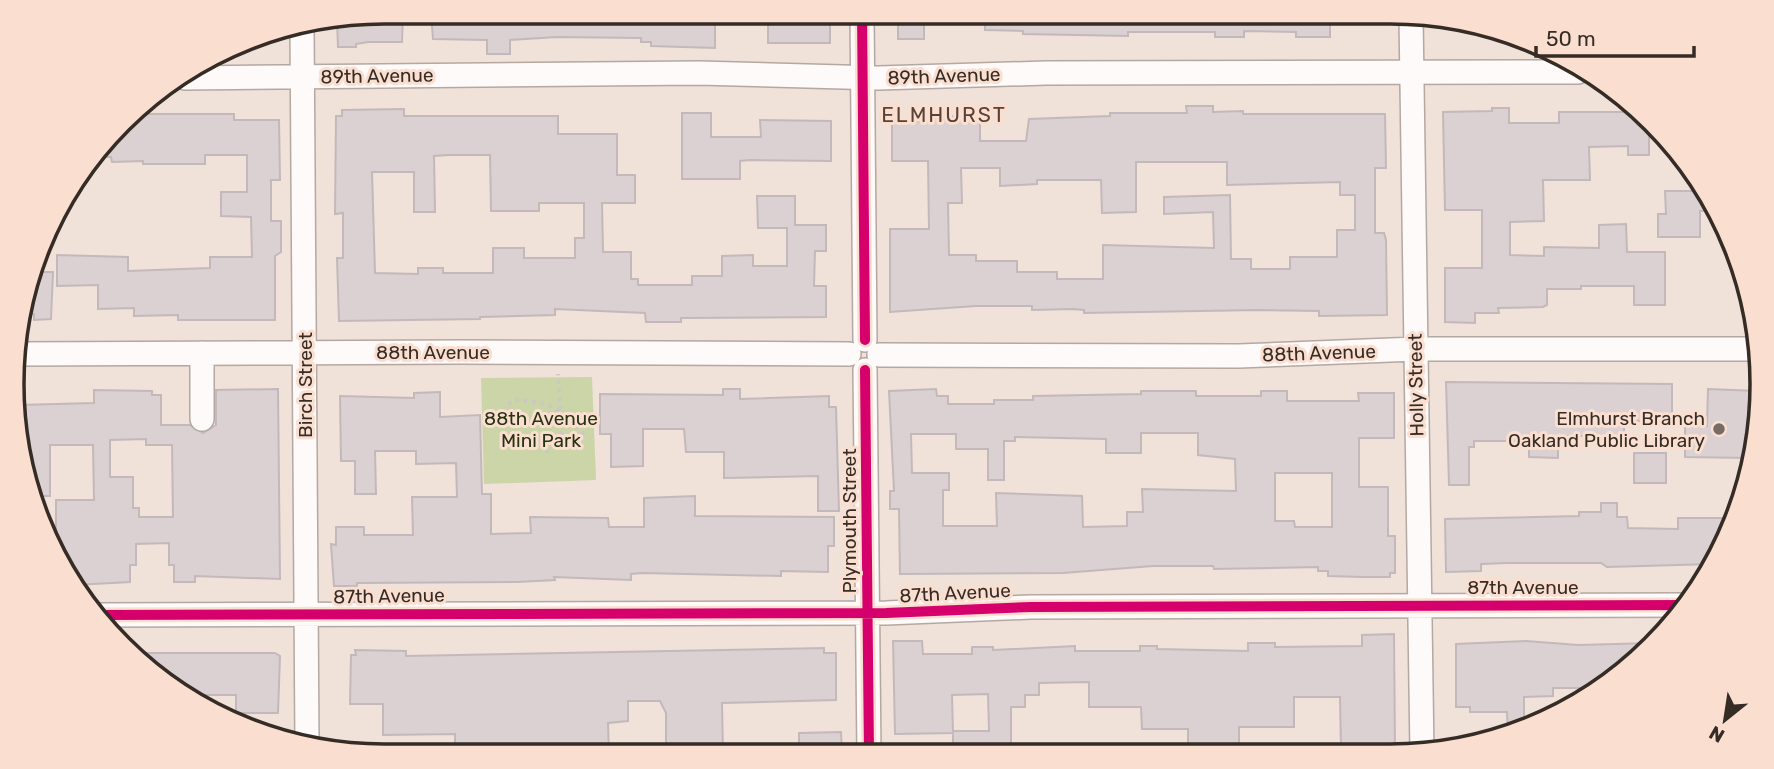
<svg xmlns="http://www.w3.org/2000/svg" width="1774" height="769" font-family="Rubik,sans-serif">
<style>
.green{fill:#cbd5a8}
.building{fill:#dbd0d2;stroke:#c3b9ba;stroke-width:2;fill-rule:evenodd}
.lines{fill:none;stroke-linecap:round;stroke-linejoin:round}
.minor-casing{stroke:#b4a8a2;stroke-width:26}
.path{stroke:#cbc7c5;stroke-width:3.5;stroke-dasharray:3.5 5;stroke-linecap:butt}
.minor{stroke:#fdfaf9;stroke-width:23}
.cycleway-casing{stroke:#fadecf;stroke-width:15}
.cycleway{stroke:#d6006c;stroke-width:10}
.poi-dot{fill:#776b65;stroke:#fadecf;stroke-width:2.5}
.labels{text-anchor:middle;dominant-baseline:central;stroke-width:6;stroke-linejoin:round;paint-order:stroke}
.street-label{font-size:19px;fill:#362c26;stroke:#fadecf}
.park-label{font-size:19px;fill:#263312;stroke:#fadecf}
.poi-label{font-size:19px;fill:#362c26;stroke:#fadecf;text-anchor:end}
.neighbourhood-label{font-size:21px;letter-spacing:2px;fill:#584135;stroke:#fadecf}
.rim{fill:none;stroke:#362c26;stroke-width:3.5}
</style>
<rect width="100%" height="100%" fill="#f0e1d9"/>
<!-- green -->
<path class="green" d="M592,377L596,480L484,484L481,378Z"/>
<!-- building -->
<path class="building" d="M384,12H403L402,42H368L356,44V47H338L337,20Z
M431,12H715V48L651,46V42H641V38L557,37L510,40V54H487V40L433,39Z
M768,12H830V43H768Z
M898,12H924V39H898Z
M985,12H1330V37H1296V32L1244,31V37H1215V32H1128V36L1023,34V31L985,30Z
M1186,106H1213V112L1243,111V114H1385L1386,168H1375V233H1384L1386,240L1387,315L1319,316V311L1259,310L1084,313V310L1073,309L1032,310V306H976L890,312V229H929L928,161H892V122L928,121V115L980,118V141H1026L1029,119L1110,116V113H1187ZM1136,162H1227V185L1340,182V195H1355V230H1337V257H1290V269H1251V259H1231L1230,195L1164,197V214L1213,212L1214,248L1103,245V279H1057V272H1017V261H976V255H949L948,203H962L961,168H1000V186L1037,184V180H1101L1102,213L1136,212Z
M1492,108H1509V123H1559V112H1640L1649,123V155H1628V146L1589,147L1590,180H1543L1544,221L1510,222V255L1544,256V247L1599,248V225L1626,224L1627,252H1665V305H1634V286H1581V289H1547V305L1543,307L1498,308L1499,313H1475V323L1445,322V268H1482V210H1445L1443,112L1492,111Z
M404,109V116H558V134H617V175H635V203H602L603,252H631V279H638V285H692V276H722V256L753,255V266H787V228H758L757,196H795V225H826V251H815L814,286H826V317L681,318V322H646L645,313L555,309V315L480,317V319L339,321L337,258H343V213L335,214L336,116H342V110ZM448,155H490L491,211H539V203H584V238H575V258H524V248H493V273H443V268H418V274L375,273L372,172H414V212H435L434,156Z
M682,113H711V137H761L760,120L831,121V161L750,160L740,161V179H682Z
M131,114H234V120H279L280,180H271V221H281V252L275,256V320H178V315L134,316V308L98,309V285L57,286V255L128,257V271L210,268V257H252L251,217L221,216V192H247V155H205V164H143V161L112,162L111,157H96Z
M1665,191H1701L1716,211H1700V237H1658V214H1666Z
M34,272H53L51,319L34,320V314H23V302Z
M1446,382L1672,384V421H1624V441H1600V436H1558V458L1529,457V441H1474V447H1469V485H1449Z
M278,389L280,579L195,576V582H174V565H169V543L136,544V565H130V582L74,585L62,570L53,545H56V500H94L93,445H50V496H37L18,442V405L94,403V390L152,391V395H161V425H190L203,433L216,425V390ZM146,439V445H172L173,517H139V508H133V477H110V440Z
M723,389H740V399L829,396V407H836L839,511H818V476L724,478V452H686L684,429H643V466L611,467V434H600V394L723,395Z
M936,389L937,396H948V404H994V400H1033V396L1141,394V391H1196V396H1261V391H1287V401H1359L1358,393H1394V438H1359V487H1388V536H1395V573H1390V577H1362L1328,576V571H1318V567L1214,569L1213,566H1153L1063,573L900,574L899,509H890V491H894L889,391ZM1141,433H1198V455L1235,459L1236,491L1142,489L1143,512H1127V526L1083,527L1082,496L996,493L997,526H943V490H949V473H912L911,434H956V449H988V480H1004V441H1015V437L1106,439V453H1141ZM1275,473H1332V527H1295L1294,521H1275Z
M1708,389L1757,391L1748,458L1685,457V425L1707,426Z
M440,392V417L480,415L482,494H491V534L531,533L530,517L608,518L609,527H644V498L695,496V516L834,517V546H828V572L781,571V576L642,573L631,574V580L554,577L555,580L517,582L357,583V586H334L331,544L336,545V527H364V535H413L412,497H457L456,463L416,464V451H375L376,494H355V461H341L340,396L414,398V393Z
M1634,453H1666V483H1634Z
M1601,503H1617V517H1627L1628,528L1678,529V518H1735L1713,564L1607,567L1601,563H1508L1481,564V571L1446,572L1445,519L1579,516V512H1601Z
M1394,634L1395,750H1341L1340,697H1294V727H1239V754H1188V729H1142L1141,707H1089V682L1039,683V695H1025V707H1011V753L989,752V749H953V731H989L988,694L952,695L953,733L895,734L893,641H922L923,654H972V647H993V650L1075,646V651H1140V646H1157V649L1248,651V643H1275V647L1362,646V635Z
M1526,641L1578,645L1651,643L1616,680L1602,688H1553V696L1524,697V730L1508,735L1507,712H1470V707H1456V644Z
M824,648V653H836V700L722,703L723,756H666V713L660,701H628V721L608,723L609,756H549V750H516L517,756H494V752H455V734L383,735V704H350L351,655H356L355,650L406,651V656Z
M130,653H275L280,656L278,713H236V695H191L139,665Z
M841,732L842,751H799V733Z"/>
<g class="lines">
<defs>
<path id="minor" d="M862,12L865,340
M1411,16L1422,754
M302,26L307,744
M185,78L699,73L879,78L1046,73L1578,72
M18,354L459,352L849,354
M879,355L1239,356L1416,349H1758
M865,370L869,755
M202,419V353
M99,615L886,613L1031,607L1687,605"/>
</defs>
<!-- minor casing -->
<use href="#minor" class="minor-casing"/>
<!-- path -->
<path class="path" d="M503,411L513,400C552,401 558,409 585,435
M546,453L562,439L558,374"/>
<!-- minor -->
<use href="#minor" class="minor"/>
<defs>
<path id="cycleway" d="M862,12L865,340
M865,370L869,755
M99,615L886,613L1031,607L1687,605"/>
</defs>
<!-- cycleway casing -->
<use href="#cycleway" class="cycleway-casing"/>
<!-- cycleway -->
<use href="#cycleway" class="cycleway"/>
</g>
<!-- markers -->
<circle class="poi-dot" cx="1719" cy="429" r="7"/>
<g class="labels">
<!-- street labels -->
<g class="street-label">
<text transform="translate(377 76) rotate(-1)">89th Avenue</text>
<text transform="translate(944 76) rotate(-2)">89th Avenue</text>
<text x="433" y="352">88th Avenue</text>
<text transform="translate(1319 353) rotate(-2)">88th Avenue</text>
<text transform="translate(305 385) rotate(-90)">Birch Street</text>
<text transform="translate(1416 385) rotate(-91)">Holly Street</text>
<text transform="translate(849 521) rotate(-90)">Plymouth Street</text>
<text x="1523" y="587">87th Avenue</text>
<text transform="translate(955 593) rotate(-3)">87th Avenue</text>
<text transform="translate(389 596) rotate(-1)">87th Avenue</text>
</g>
<!-- park labels -->
<g class="park-label">
<text x="541" y="418">88th Avenue<tspan x="541" dy="22">Mini Park</tspan></text>
</g>
<!-- poi labels -->
<g class="poi-label">
<text x="1705" y="418">Elmhurst Branch<tspan x="1705" dy="22">Oakland Public Library</tspan></text>
</g>
<!-- neighbourhood labels -->
<g class="neighbourhood-label">
<text x="944" y="114">ELMHURST</text>
</g>
</g>
<!-- crop -->
<path d="M0 0H1774V769H0ZM384 24H1390A360 360 0 0 1 1750 384V384A360 360 0 0 1 1390 744H384A360 360 0 0 1 24 384V384A360 360 0 0 1 384 24Z" fill="#fadecf" fill-rule="evenodd"/>
<path class="rim" d="M384 24H1390A360 360 0 0 1 1750 384V384A360 360 0 0 1 1390 744H384A360 360 0 0 1 24 384V384A360 360 0 0 1 384 24Z"/>
<!-- north arrow -->
<g transform="translate(1725 720) rotate(210)" stroke="#fadecf" stroke-width="5" paint-order="stroke">
<path d="M0-5L12 26L0 18L-12 26Z" fill="#362c26"/>
<text y="-10" font-size="19" font-weight="bold" text-anchor="middle" fill="#362c26">N</text>
</g>
<!-- scale -->
<path d="M1536 46v10h158v-10" fill="none" stroke="#362c26" stroke-width="3.5"/>
<text x="1546" y="46" font-size="21" fill="#362c26" stroke="#fadecf" stroke-width="5" paint-order="stroke">50 m</text>
</svg>
